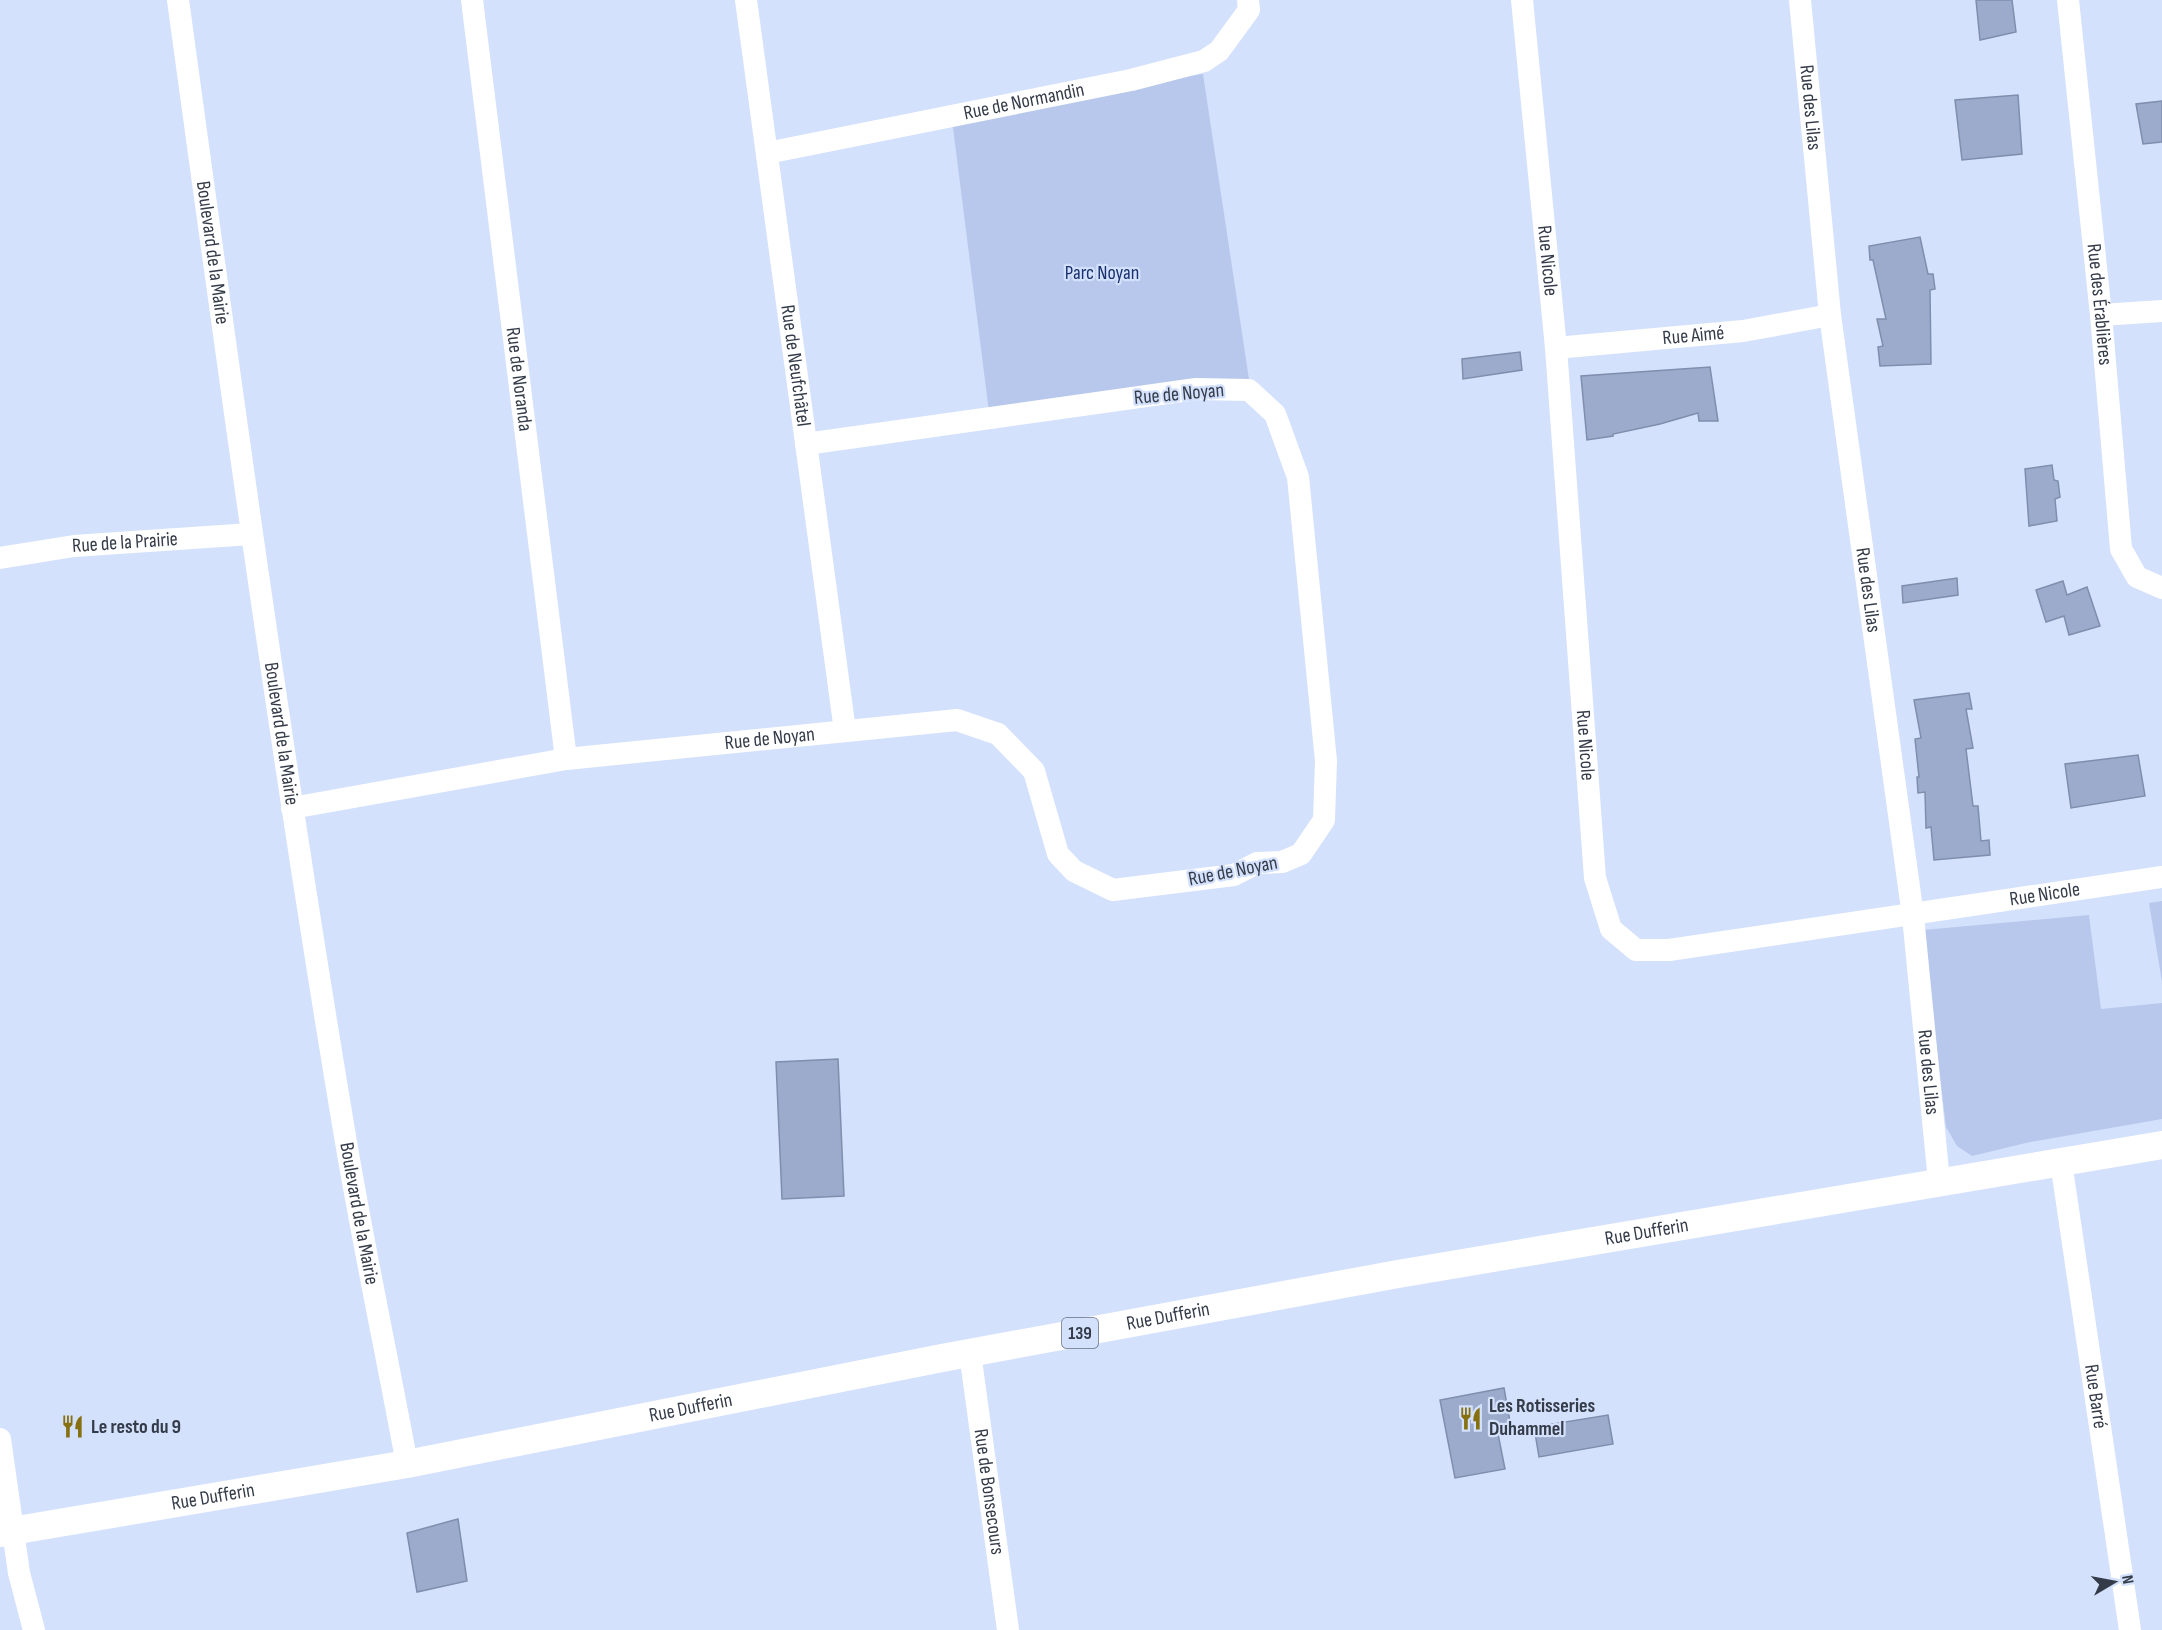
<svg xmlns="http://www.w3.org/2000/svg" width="2162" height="1630" font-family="'Sofia Sans Condensed',sans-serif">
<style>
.green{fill:#b7c8ec}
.building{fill:#9cabcc;stroke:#7f8ead;stroke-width:1.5}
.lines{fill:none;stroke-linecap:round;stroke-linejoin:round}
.minor{stroke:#fff;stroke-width:22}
.major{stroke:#fff;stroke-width:28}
.labels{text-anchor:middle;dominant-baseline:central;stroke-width:4.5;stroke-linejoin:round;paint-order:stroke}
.shield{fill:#d4e1fc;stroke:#656e7f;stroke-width:1.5}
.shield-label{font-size:18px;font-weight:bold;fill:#353c49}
.street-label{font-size:20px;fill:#353c49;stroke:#d4e1fc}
.park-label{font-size:20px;fill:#19316e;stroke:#d4e1fc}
.poi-label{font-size:20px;font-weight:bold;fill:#353c49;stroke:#d4e1fc;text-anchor:start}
</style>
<rect width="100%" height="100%" fill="#d4e1fc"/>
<!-- green -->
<path class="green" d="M1203,74L1250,386L990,420L951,112Z
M2162,901V982L2149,903Z
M2089,915L2101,1009L2162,1003V1119L2030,1142L1972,1156L1957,1146L1946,1127L1923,930Z"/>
<!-- building -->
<path class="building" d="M1976,0H2012L2016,32L1980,40Z
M2018,95L2022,154L1962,160L1955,100Z
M2162,101V142L2143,144L2136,104Z
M1920,237L1928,274H1933L1935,289L1930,290L1931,364L1880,366L1878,347L1883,346L1877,319H1886L1873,260H1870L1869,246Z
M1520,352L1522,370L1463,379L1462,359Z
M1710,367L1718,421H1699L1698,413L1660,424L1613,434V436L1587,440L1581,376Z
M2052,465L2054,480L2058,481L2060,497L2055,499L2057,521L2029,526L2025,469Z
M1957,578L1958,595L1903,603L1902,586Z
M2063,581L2067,595L2087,587L2100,626L2069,635L2064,616L2046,622L2036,590Z
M1969,693L1972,709H1966L1973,748L1966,749L1973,806H1978L1981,841L1989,840L1990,855L1934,860L1931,827L1926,828L1925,792L1918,793L1917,777H1919L1915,739L1921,738L1914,700Z
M2138,755L2145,796L2071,808L2065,764Z
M838,1059L844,1196L782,1199L776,1062Z
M1504,1388L1511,1427L1497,1429L1505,1469L1455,1478L1440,1400Z
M1608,1415L1613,1444L1539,1457L1534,1427Z
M458,1519L467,1581L417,1592L407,1533Z"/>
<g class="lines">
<!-- minor -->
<g class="minor">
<path id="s1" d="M178,0C230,381 282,762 346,1142C364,1249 387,1356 407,1464"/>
<path id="s2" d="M472,0L566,759"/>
<path id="s3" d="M746,0L845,731"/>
<path id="s4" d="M1522,0L1556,348L1595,878L1611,929L1636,950H1669L2162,877"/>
<path id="s5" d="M1800,0L1830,315L1913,916L1939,1181"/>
<path id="s6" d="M2068,0L2101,315L2121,549L2137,577L2162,588"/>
<path id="s7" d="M767,153L1131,80L1204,61L1219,51L1249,10L1248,0"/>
<path d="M2101,315L2162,311"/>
<path id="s8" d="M1556,348L1743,331L1830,315"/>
<path id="s9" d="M0,558L74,546L251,534"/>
<path id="s10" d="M292,808L566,759L957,720L998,734L1034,771L1058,854L1074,871L1113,890L1234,875L1257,863L1282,862L1301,854L1324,820L1326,761L1298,477L1275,414L1249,390L1196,389L806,444"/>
<path id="s11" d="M2061,1162L2130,1630"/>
<path id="s12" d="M970,1353L1008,1630"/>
<path d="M0,1439L19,1573L34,1630"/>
</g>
<!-- major -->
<path class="major" id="s13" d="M0,1533L407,1464L942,1358L1398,1274L2162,1145"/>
</g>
<!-- icons -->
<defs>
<symbol id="restaurant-bare" viewBox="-9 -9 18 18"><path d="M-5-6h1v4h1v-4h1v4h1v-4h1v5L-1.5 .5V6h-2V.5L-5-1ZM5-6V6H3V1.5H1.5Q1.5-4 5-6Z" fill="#86700f" stroke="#d4e1fc" stroke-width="2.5" paint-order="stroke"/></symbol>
</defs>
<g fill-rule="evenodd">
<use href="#restaurant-bare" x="1454" y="1402" width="33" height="33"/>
<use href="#restaurant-bare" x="56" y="1410" width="33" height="33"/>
</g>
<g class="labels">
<!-- shield labels -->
<rect class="shield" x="1062" y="1318" width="36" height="30" rx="4.5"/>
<g class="shield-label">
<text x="1080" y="1333">139</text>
</g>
<!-- street labels -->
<g class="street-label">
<text stroke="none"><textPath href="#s7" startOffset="262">Rue de Normandin</textPath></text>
<text stroke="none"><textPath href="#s5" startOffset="108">Rue des Lilas</textPath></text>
<text stroke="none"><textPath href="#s1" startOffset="255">Boulevard de la Mairie</textPath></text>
<text stroke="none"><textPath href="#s4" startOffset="262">Rue Nicole</textPath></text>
<text stroke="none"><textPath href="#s6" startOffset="306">Rue des Érablières</textPath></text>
<text stroke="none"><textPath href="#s8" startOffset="138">Rue Aimé</textPath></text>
<text stroke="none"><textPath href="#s3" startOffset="369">Rue de Neufchâtel</textPath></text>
<text stroke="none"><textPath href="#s2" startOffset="382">Rue de Noranda</textPath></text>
<text transform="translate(1179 394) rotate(-5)">Rue de Noyan</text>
<text stroke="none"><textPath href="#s9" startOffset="126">Rue de la Prairie</textPath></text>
<text stroke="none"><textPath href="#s5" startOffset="594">Rue des Lilas</textPath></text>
<text stroke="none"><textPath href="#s1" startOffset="741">Boulevard de la Mairie</textPath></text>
<text stroke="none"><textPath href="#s10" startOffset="483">Rue de Noyan</textPath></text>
<text stroke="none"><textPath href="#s4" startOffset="748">Rue Nicole</textPath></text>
<text transform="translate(1233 871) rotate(-11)">Rue de Noyan</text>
<text stroke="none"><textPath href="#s4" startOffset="1380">Rue Nicole</textPath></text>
<text stroke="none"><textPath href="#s5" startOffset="1080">Rue des Lilas</textPath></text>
<text stroke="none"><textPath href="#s1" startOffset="1227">Boulevard de la Mairie</textPath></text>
<text stroke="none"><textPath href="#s13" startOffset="1674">Rue Dufferin</textPath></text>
<text stroke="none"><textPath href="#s13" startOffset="1188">Rue Dufferin</textPath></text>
<text stroke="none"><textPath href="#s11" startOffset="237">Rue Barré</textPath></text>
<text stroke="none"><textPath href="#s13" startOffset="702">Rue Dufferin</textPath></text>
<text stroke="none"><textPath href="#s12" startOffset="140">Rue de Bonsecours</textPath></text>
<text stroke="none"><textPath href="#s13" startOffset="216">Rue Dufferin</textPath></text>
</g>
<!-- park labels -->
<g class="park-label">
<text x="1102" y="273">Parc Noyan</text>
</g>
<!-- poi labels -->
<g class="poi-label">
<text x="1489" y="1406">Les Rotisseries<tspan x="1489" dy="23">Duhammel</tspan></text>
<text x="91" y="1427">Le resto du 9</text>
</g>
</g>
<!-- north arrow -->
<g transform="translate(2114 1582) rotate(80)" stroke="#d4e1fc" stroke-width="4.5" paint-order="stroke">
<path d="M0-4.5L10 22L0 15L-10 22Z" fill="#353c49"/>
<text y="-9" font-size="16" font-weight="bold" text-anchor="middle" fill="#353c49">N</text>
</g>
</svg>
